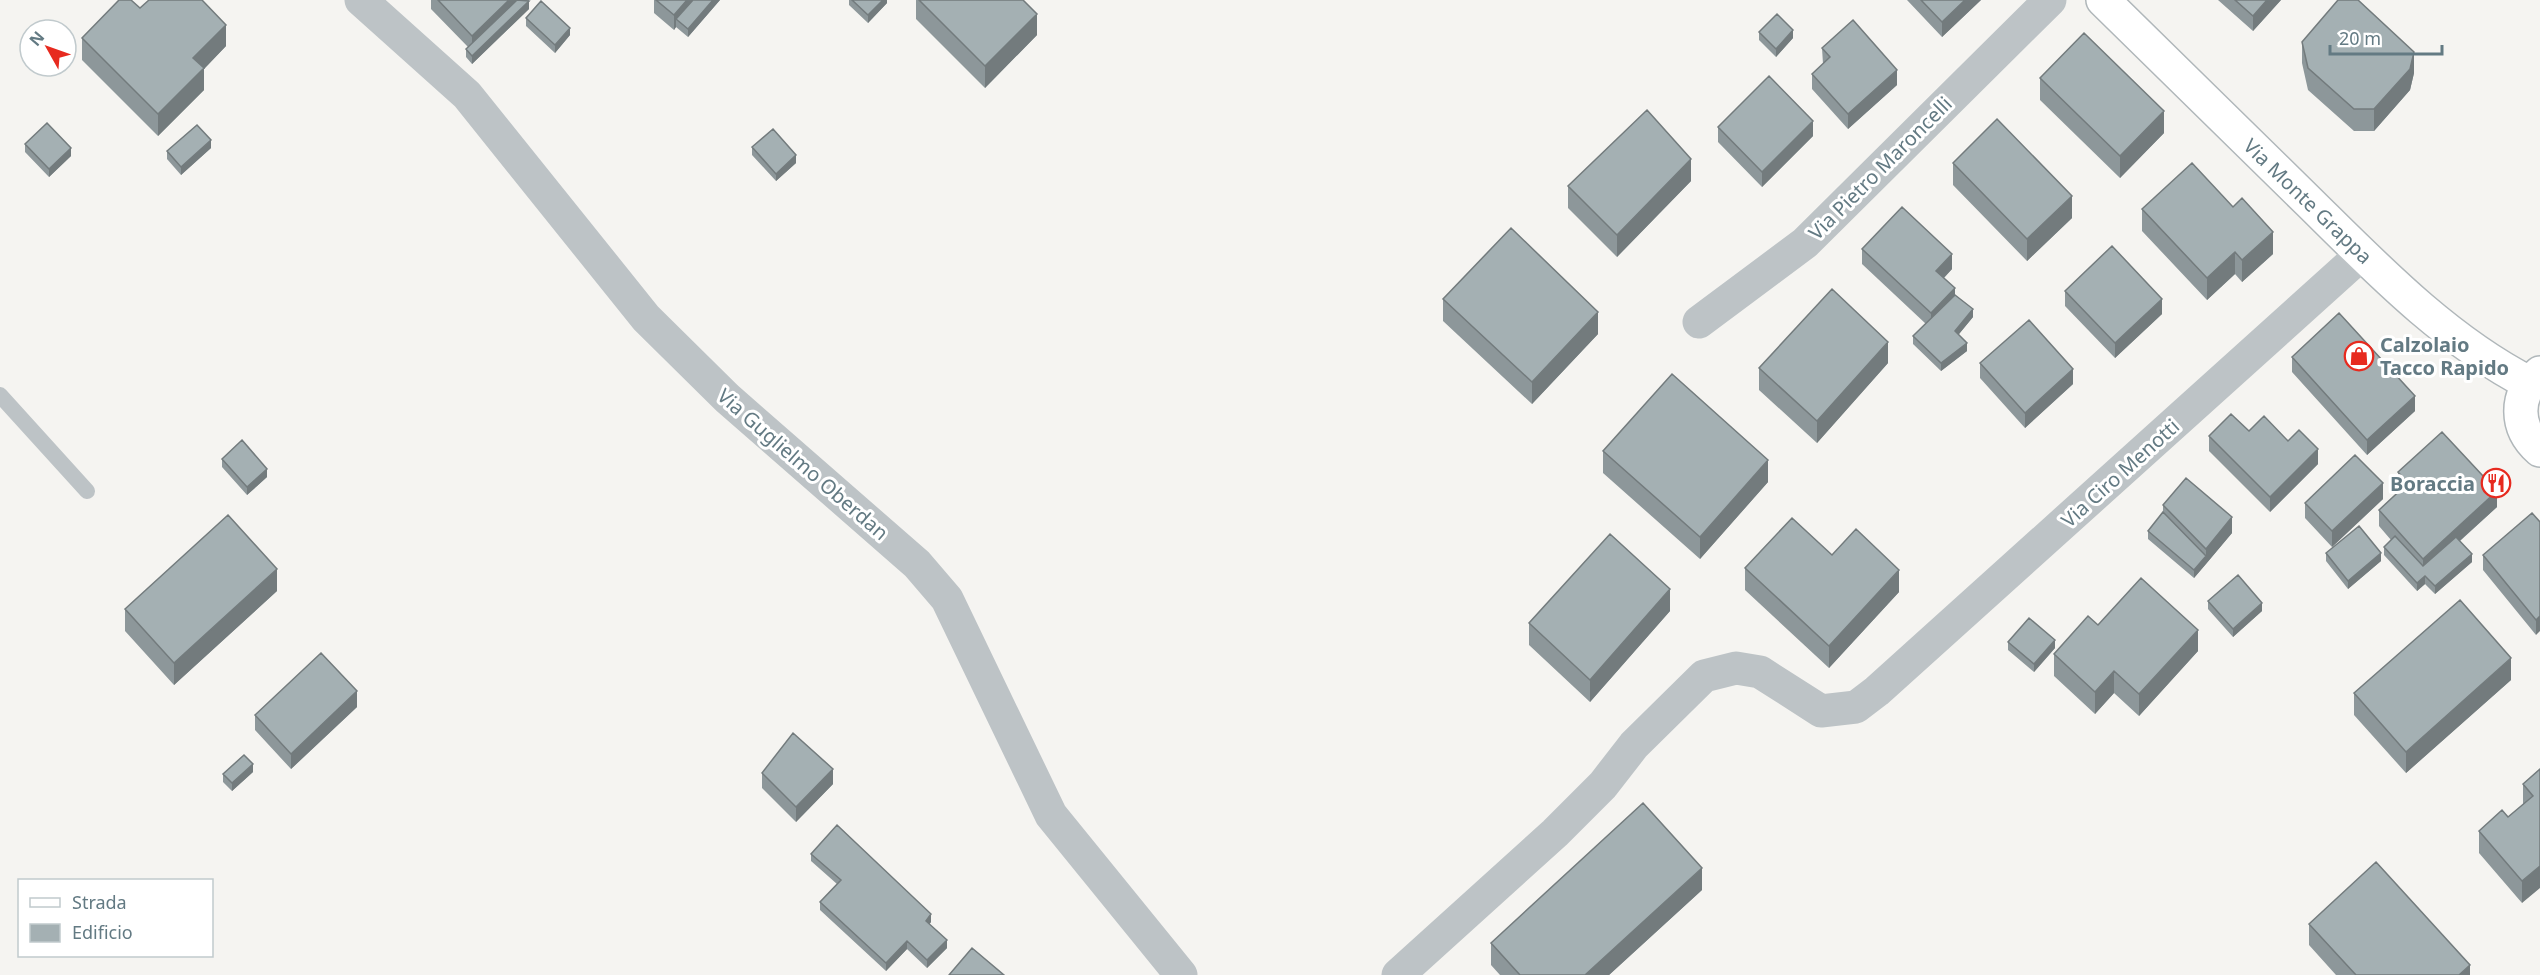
<svg xmlns="http://www.w3.org/2000/svg" width="2540" height="975" font-family="'Noto Sans',sans-serif">
<style>
.lines{fill:none;stroke-linecap:round;stroke-linejoin:round}
.secondary-casing{stroke:#b0b7ba;stroke-width:36}
.lane{stroke:#bdc3c6;stroke-width:16}
.street{stroke:#bdc3c6;stroke-width:33}
.secondary{stroke:#fff;stroke-width:33}
.wall{fill:#8d979a}
.shaded-wall{fill:#737b7d}
.building{fill:#a4b0b3;stroke:#737b7d;stroke-width:1.5}
.labels{text-anchor:middle;dominant-baseline:central;stroke-width:6;stroke-linejoin:round;paint-order:stroke}
.street-label{font-size:20px;fill:#637a83;stroke:#fff}
.poi-label{font-size:20px;font-weight:bold;fill:#637a83;stroke:#fff;text-anchor:start}
</style>
<rect width="100%" height="100%" fill="#f5f4f1"/>
<g class="lines">
<g class="secondary-casing">
<path id="secondary" d="M2103,0c68,67 137,134 205,201 67,66 137,139 221,182
M2540,373c-26,22 -25,55 0,77"/>
</g>
<path class="lane" d="M0,395l87,96"/>
<path class="street" d="M361,0l106,95 179,223 81,80 190,166 30,35 104,216 130,160
M1699,322l106,-79 245,-243
M1398,975l157,-142 48,-48 31,-40 70,-69 32,-8 24,4 61,39 35,-4 21,-16 485,-437"/>
<use href="#secondary" class="secondary"/>
</g>
<path class="wall" d="M431,0h98v9l-57,55 -6,-7v-8l2,-2 -37,-38z
M654,0h66l-32,37 -12,-10 -2,3 -20,-17z
M849,0h38v3l-19,20 -19,-18z
M916,0h107l14,35 -52,53 -69,-69z
M1907,0h74l-39,37z
M2218,0h63l-28,31z
M140,8l86,38 -22,23v21l-46,46 -76,-76v-22z
M526,18l44,17 -15,18 -29,-27z
M1759,32l34,6 -17,19 -17,-17z
M2302,42l112,31 -4,17 -36,41h-20l-46,-41 -6,-27z
M1822,48l75,37 -49,44 -36,-40v-15l11,-10z
M2040,78l124,55 -44,45 -80,-78z
M1718,127l95,9 -51,51 -44,-45z
M25,144l46,12 -22,21 -24,-25z
M752,147l44,16 -20,18 -24,-26z
M211,148l-30,27 -14,-16v-8z
M1953,163l119,55 -45,43 -74,-76z
M1691,181l-74,76 -49,-49v-22z
M2142,209l131,45 -31,28 -7,-8 -28,26 -65,-69z
M1862,249l90,20 -8,9 11,17 18,22 -15,18 9,16 -26,20 -28,-27v-8l13,-12 -64,-60z
M2065,291l97,23 -47,44 -50,-52z
M1443,299l155,35 -66,70 -89,-83z
M2292,357l123,54 -48,44 -75,-83z
M1888,363l-71,80 -58,-53v-22z
M1980,363l93,21 -48,44 -45,-50z
M2249,431l39,10 30,23 -48,48 -61,-61v-15z
M1603,451l165,31 -68,77 -97,-86z
M222,459l45,18 -20,18 -25,-28z
M2398,472l99,35 -37,34 12,21 -37,32 -10,-10 -8,7 -33,-36v-8l7,-7 -12,-14v-16l21,-20 -2,-3z
M2383,499l-51,48 -27,-29v-15z
M2163,505l69,28 -38,45 -46,-39v-8l15,-19z
M2540,522l-4,113 -53,-65v-15z
M2326,553l55,8 -33,28 -22,-28z
M1745,568l154,24 -70,76 -84,-78z
M277,591l-103,94 -49,-54v-22z
M2208,601l54,10 -29,26 -25,-28z
M1670,611l-80,91 -61,-57v-22z
M2098,625l100,26 -59,65 -25,-23 -19,21 -41,-38v-22z
M2008,642l47,6 -21,24 -26,-22z
M2511,680l-105,93 -52,-58v-22z
M357,707l-66,62 -36,-39v-15z
M2540,769l-18,134 -43,-50v-22l29,-14 15,-12v-21z
M253,772l-21,19 -9,-9v-8z
M762,773l71,11 -37,38 -34,-34z
M811,854l120,68 -2,2 18,24 -20,20 -20,-19 -21,22 -66,-61v-8l17,-18 -26,-23z
M1702,890l-93,85h-109l-9,-10v-22z
M2309,924l161,51h-134l-27,-30z"/>
<path class="shaded-wall" d="M509,0h8l-45,51v-15z
M687,0h13l-24,19v8l-2,3v-15z
M713,0h7l-32,37v-8z
M883,0h4v3l-19,20v-8z
M1965,0h16l-39,37v-15z
M2267,0h14l-28,31v-15z
M529,1v8l-57,55v-8z
M1037,14v21l-52,53v-22z
M226,25v21l-22,23v21l-46,46v-22l35,-56z
M570,28v7l-15,18v-8z
M1793,30v8l-17,19v-8z
M2414,52v21l-4,17 -36,41v-22z
M1897,70v15l-49,44v-15z
M2164,111v22l-44,45v-22z
M1813,121v15l-51,51v-15z
M211,140v8l-30,27v-8z
M71,148v8l-22,21v-8z
M796,155v8l-20,18v-7z
M1691,159v22l-74,76v-22z
M2072,196v22l-45,43v-22z
M2273,232v22l-31,28v-22z
M2235,252v22l-28,26v-22z
M1952,254v15l-16,17v-15z
M1955,288v15l-24,25v-15z
M2162,299v15l-47,44v-15z
M1973,309v8l-18,22v-8z
M1598,312v22l-66,70v-22z
M1888,342v21l-71,80v-22z
M1967,343v8l-26,20v-8z
M2073,369v15l-48,44v-15z
M2415,396v15l-48,44v-15z
M2318,449v15l-48,48v-15z
M1768,460v22l-68,77v-22z
M267,469v8l-20,18v-8z
M2383,483v16l-51,48v-16z
M2497,491v16l-74,67v-15z
M2232,517v16l-26,31v-15z
M2381,553v8l-33,28v-8z
M2472,554v8l-37,32v-8z
M2206,556v8l-12,14v-8z
M277,569v22l-103,94v-22z
M1899,570v22l-70,76v-22z
M2425,576v8l-8,7v-8z
M1670,589v22l-80,91v-22z
M2262,603v8l-29,26v-8z
M2540,616v15l-4,4v-15z
M2198,630v21l-59,65v-22z
M2055,640v8l-21,24v-8z
M2511,658v22l-105,93v-21z
M2114,671v22l-19,21v-22z
M357,691v16l-66,62v-15z
M253,764v8l-21,19v-8z
M833,769v15l-37,38v-15z
M2540,866v22l-18,15v-22z
M1702,868v22l-93,85h-24z
M931,914v8l-5,7v-8z
M947,940v8l-20,20v-8z
M907,941v8l-21,22v-8z
M2470,965v10h-11z"/>
<path class="building" d="M119,0h12l9,8 9,-8h53l24,25 -33,33 11,10 -46,46 -76,-76z
M438,0h71l-37,36z
M517,0l12,1 -57,55 -6,-7z
M656,0h31l-13,15z
M693,0h20l-25,29 -12,-10z
M852,0h31l-15,15z
M919,0h104l14,14 -52,52z
M1921,0h44l-23,22z
M2235,0h32l-14,16z
M2338,0h20l56,52 -4,17 -36,40h-20l-46,-41 -6,-26z
M541,1l29,27 -15,17 -29,-27z
M1777,14l16,16 -17,19 -17,-17z
M1853,20l44,50 -49,44 -36,-40 18,-17 -8,-9z
M2084,33l80,78 -44,45 -80,-78z
M1769,76l44,45 -51,51 -44,-45z
M1647,110l44,49 -74,76 -49,-49z
M1997,119l75,77 -45,43 -74,-76z
M47,123l24,25 -22,21 -24,-25z
M197,125l14,15 -30,27 -14,-16z
M773,129l23,26 -20,19 -24,-27z
M2192,163l41,44 9,-9 31,34 -31,28 -7,-8 -28,26 -65,-69z
M1902,207l50,47 -16,17 19,17 -24,25 -69,-64z
M1511,228l87,84 -66,70 -89,-83z
M2112,246l50,53 -47,44 -50,-52z
M1832,289l56,53 -71,79 -58,-53z
M1955,295l18,14 -18,22 12,12 -26,20 -28,-27z
M2339,313l76,83 -48,44 -75,-83z
M2029,320l44,49 -48,44 -45,-50z
M1672,374l96,86 -68,77 -97,-86z
M2231,414l18,17 15,-15 24,25 11,-11 19,19 -48,48 -61,-61z
M2442,432l55,59 -74,68 -44,-49 29,-27 -10,-11z
M242,440l25,29 -20,18 -25,-28z
M2355,455l28,28 -51,48 -27,-28z
M2186,478l46,39 -26,32 -43,-44z
M2163,512l43,44 -12,14 -46,-39z
M2532,513l8,9v94l-4,4 -53,-65z
M228,515l49,54 -103,94 -49,-54z
M1792,518l40,37 24,-26 43,41 -70,76 -84,-78z
M2359,526l22,27 -33,28 -22,-28z
M1610,534l60,55 -80,91 -61,-57z
M2395,536l28,30 33,-29 16,17 -37,32 -10,-10 -8,7 -33,-36z
M2238,575l24,28 -29,26 -25,-28z
M2141,578l57,52 -59,64 -25,-23 -19,21 -41,-38 34,-38 10,9z
M2460,600l51,58 -105,94 -52,-59z
M2029,618l26,22 -21,24 -26,-22z
M321,653l36,38 -66,63 -36,-39z
M793,733l40,36 -37,38 -34,-34z
M244,755l9,9 -21,19 -9,-9z
M2540,769v97l-18,15 -43,-50 23,-21 6,7 25,-21 -10,-12z
M1643,803l59,65 -117,107h-65l-29,-32z
M837,825l94,89 -5,7 21,19 -20,20 -20,-19 -21,22 -66,-61 21,-22 -30,-26z
M2376,862l94,103 -11,10h-103l-47,-51z
M972,948l32,27h-55z"/>
<defs>
<g id="shop-ring" transform="scale(1.5)"><circle r="9.5" fill="#fff" stroke="#e72a1f" stroke-width="1.5"/><path d="M-5-2.5h2.3a2.7 3.5 0 0 1 5.4 0H5L5.5 6h-11ZM-1.5-2.5h3a1.5 2.3 0 0 0-3 0Z" fill="#e72a1f"/></g>
<g id="restaurant-ring" transform="scale(1.5)"><circle r="9.5" fill="#fff" stroke="#e72a1f" stroke-width="1.5"/><path d="M-5-6h1v4h1v-4h1v4h1v-4h1v5L-1.5 .5V6h-2V.5L-5-1ZM5-6V6H3V1.5H1.5Q1.5-4 5-6Z" fill="#e72a1f"/></g>
</defs>
<g fill-rule="evenodd">
<use href="#shop-ring" x="2359" y="356"/>
<use href="#restaurant-ring" x="2496" y="483"/>
</g>
<g class="labels">
<g class="street-label">
<text transform="translate(1880 168) rotate(-45)">Via Pietro Maroncelli</text>
<text transform="translate(2308 201) rotate(44)">Via Monte Grappa</text>
<text transform="translate(803 464) rotate(41)">Via Guglielmo Oberdan</text>
<text transform="translate(2120 473) rotate(-42)">Via Ciro Menotti</text>
</g>
<g class="poi-label">
<text x="2380" y="344">Calzolaio<tspan x="2380" dy="23">Tacco Rapido</tspan></text>
<text x="2475" y="483" text-anchor="end">Boraccia</text>
</g>
</g>
<rect x="18" y="879" width="195" height="78" fill="#ffffff" stroke="#c1cacd" stroke-width="1.5"/>
<rect x="30" y="898" width="30" height="9" fill="#ffffff" stroke="#c1cacd" stroke-width="1.5"/>
<text x="72" y="909" font-size="18" fill="#637a83">Strada</text>
<rect x="30" y="924" width="30" height="18" fill="#a4b0b3" stroke="#c1cacd" stroke-width="1.5"/>
<text x="72" y="939" font-size="18" fill="#637a83">Edificio</text>
<g transform="translate(48 48) rotate(310)"><circle r="28" fill="#ffffff" stroke="#c1cacd" stroke-width="1.5"/>
<path d="M0-4.5L10 22L0 15L-10 22Z" fill="#e72a1f"/>
<text y="-9" font-size="16" font-weight="bold" text-anchor="middle" fill="#637a83">N</text>
</g>
<path d="M2330 45v9h112v-9" fill="none" stroke="#637a83" stroke-width="3"/>
<text x="2339" y="45" font-size="18" fill="#637a83" stroke="#ffffff" stroke-width="4.5" paint-order="stroke">20 m</text>
</svg>
